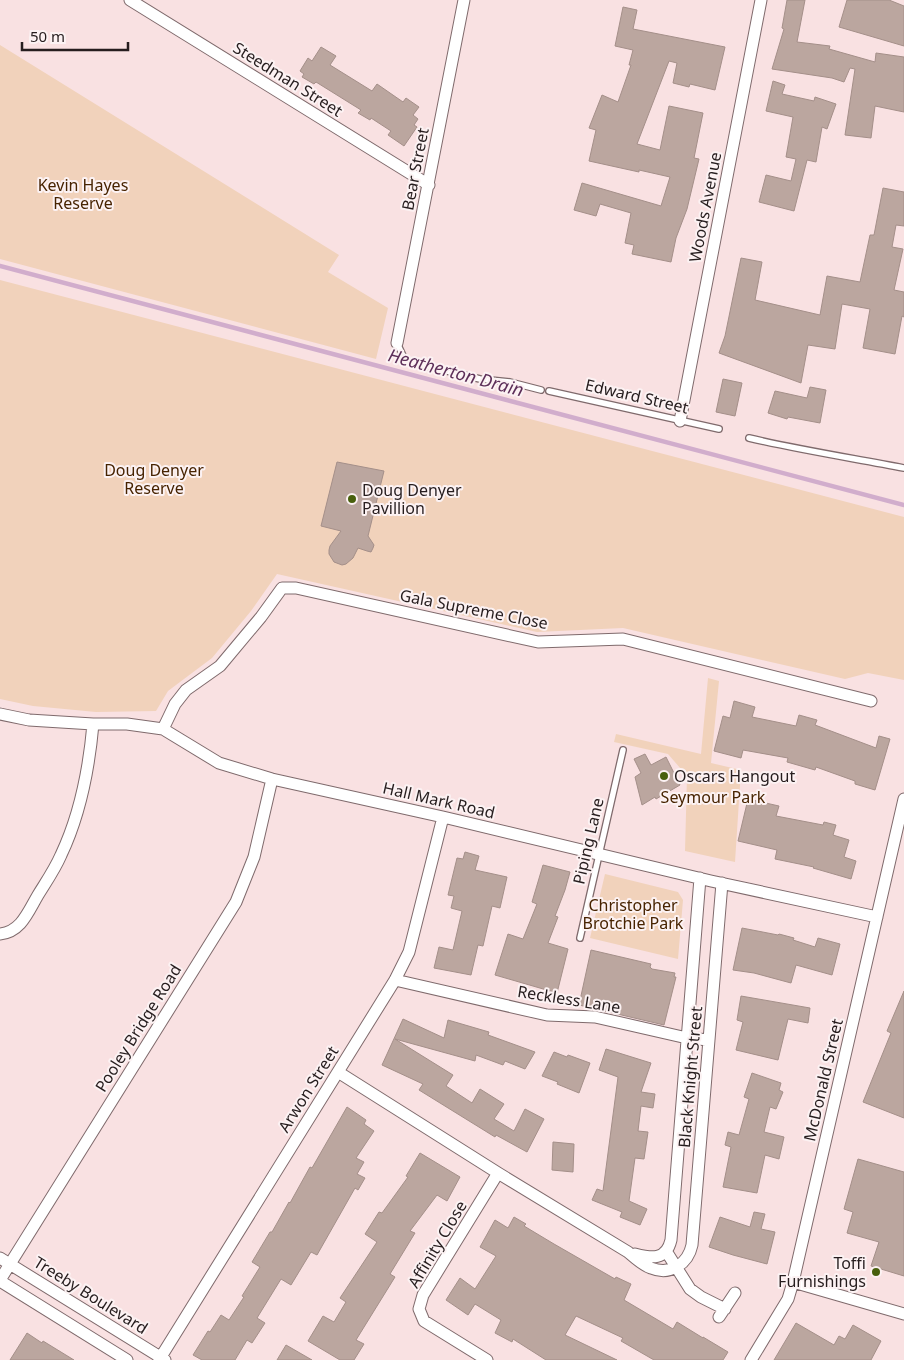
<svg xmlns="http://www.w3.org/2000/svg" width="904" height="1360" font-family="'Noto Sans',sans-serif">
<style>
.green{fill:#f1d2bb}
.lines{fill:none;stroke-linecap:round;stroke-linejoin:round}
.stream{stroke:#d1adcc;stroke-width:4.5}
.building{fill:#bba69f;stroke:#a48f89}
.service-casing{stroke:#7f6a6c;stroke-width:8}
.minor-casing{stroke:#7f6a6c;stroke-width:13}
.service{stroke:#fff;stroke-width:5.5}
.minor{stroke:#fff;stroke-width:11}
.poi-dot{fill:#48600d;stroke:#fcf2f3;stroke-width:2}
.labels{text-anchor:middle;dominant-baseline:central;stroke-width:4;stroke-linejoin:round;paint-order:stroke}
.street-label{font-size:16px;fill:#261d1e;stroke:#fcf2f3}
.park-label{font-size:16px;fill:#472300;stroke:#fcf2f3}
.poi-label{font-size:16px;fill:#261d1e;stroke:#fcf2f3;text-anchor:start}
.water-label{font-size:18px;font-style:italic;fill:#5d2f59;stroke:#fcf2f3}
</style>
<rect width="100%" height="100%" fill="#f9e1e2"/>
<path class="green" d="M0,45l339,210 -11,17 60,36 -12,51 -376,-100z
M0,280l904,237v163l-36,-7 -23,6 -222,-51 -86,4 -260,-58 -26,37 -39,47 -44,33 -12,20 -60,1 -63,-6 -33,-7z
M708,678l11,3 -8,82 30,7 -6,92 -50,-11 2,-75 -19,-22 -54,-12 2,-8 85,20z
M605,874l73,18 5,8 -5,59 -88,-21z"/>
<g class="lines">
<path class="stream" d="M0,266l904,239"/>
</g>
<path class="building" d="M787,0h18l-8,42 33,4 -1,3 46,13 1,-9 28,4v55l-29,-6 -4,32 -26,-3 10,-66 -5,-1 -6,14 -12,-4 -60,-9 12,-40 -2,-1z
M847,0h42l15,6v40l-65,-19z
M623,7l14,3 -4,19 92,18 -10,43 -25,-6 -1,3 -16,-4 4,-20 -8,-2 -32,83 23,6 9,-44 34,7 -9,45 5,1 -12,50 -11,29 -5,24 -39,-8 2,-9 -9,-2 6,-30 -31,-9 -4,12 -22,-6 8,-27 79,23 9,-29 -31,-7v2l-50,-11 7,-31 -7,-2 13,-33 16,7 13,-37h-2l4,-15 -18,-4z
M321,47l15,9 -6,9 42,26 5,-7 26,18 3,-4 13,9 -6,8 5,4 -4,6 3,2 -13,19 -16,-11 3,-4 -20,-13 -1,2 -12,-7 3,-3 -45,-28 -2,2 -12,-7 2,-3 -4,-3 8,-13 4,3z
M773,81l12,4 -3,9 32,7 1,-4 21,7 -9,25 -5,-2 -6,35 -9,-2 -13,51 -35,-9 7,-27 25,6 5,-22 -10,-2 7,-40 -27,-6z
M883,188l21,4v34l-8,-1 -4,22 11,2 -9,41 10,2v25l-2,-1 -7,38 -32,-6 7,-39 -28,-5 -7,45 -27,-4 -7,38 -82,-30 6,-17 16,-78 21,4 -7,38 65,15 7,-39 33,6 10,-47h4z
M723,379l19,4 -7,33 -19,-4z
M810,387l16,3 -6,33 -32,-6 -1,2 -19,-6 7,-22 32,7z
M337,462l47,9 -16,65 6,9 -1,3 -2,4 -4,-1 -9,-3 -5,10 -7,6 -4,1 -8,-3 -5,-8v-4l1,-4 11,-15 -20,-5z
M734,701l21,6 -3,10 44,9 3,-11 18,5 -2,5 61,23 3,-12 11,3 -15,51 -20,-6v-3l-39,-14 -1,3 -28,-8 1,-4 -45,-8 -2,8 -27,-7 9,-35 7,2z
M645,754l6,11 15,-8 14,28 -24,14 -1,-2 -13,8 -7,-28 6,-4 -7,-14z
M748,799l31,7 -3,10 47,9 1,-3 12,3 -3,10 16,5 -5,17 12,4 -5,18 -38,-11 1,-1 -39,-8 2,-9 -39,-9z
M465,852l14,4 -4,14 32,7 -7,31 -8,-2 -9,40 -5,-1 -7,30 -37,-7 5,-21 14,3 9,-39 -11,-3 3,-12 -6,-1 9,-37 6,1z
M543,865l27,7 -5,18 -10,26 3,1 -10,26 20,6 -11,44 -62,-18 13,-41 15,5 14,-35 -5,-2z
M742,928l36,7 1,-1 15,4 -1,2 22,7 3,-9 22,6 -8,31 -36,-10 -5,18 -37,-10 -21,-3z
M591,950l60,14 -1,3 2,2 23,4 -1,4h2l-12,48 -85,-20z
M904,991v127l-41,-16 28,-69 -4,-2z
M741,996l69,12 -2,15 -20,-4 -10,41 -42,-10 7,-28 -6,-2z
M403,1019l41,19 4,-18 41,12 -1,3 47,17 -10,17 -20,-8 -2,4 -27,-10 -1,6 -80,-22 58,36 -7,11 26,17 8,-14 24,15 -10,15 20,12 11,-22 19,10 -17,33 -31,-17 -1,2 -76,-47 4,-6 -41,-19z
M606,1049l45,14 -10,29 14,2 -2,14 -12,-2 -3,25 10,1 -4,27 -9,-1 -6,43 18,8 -7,16 -20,-8 2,-5 -30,-12 5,-11 6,2 15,-114 -19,-7z
M554,1052l13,5 1,-2 22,8 -11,30 -22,-9 1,-2 -16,-6z
M752,1073l29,10 -2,7 4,2 -7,17 -6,-2 -6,25 20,5 -5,22 -14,-4 -8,38 -34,-6 8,-40 -6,-2 3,-13 11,3 10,-36 -5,-2z
M347,1107l19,13 -2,4 10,7 -18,27 8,4 -7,12 8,4 -7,12 -3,-2 -38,67 -6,-3 -20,33 -10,-6 -24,39 8,5 -13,20 -5,-3 -12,20h-33l-9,-5 15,-24 2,1 11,-17 8,5 15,-23 -2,-1 18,-29 -8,-5 18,-30h2l17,-30 1,1 20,-36 2,1z
M553,1142l21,2 -1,28 -21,-2z
M420,1153l40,24 -13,24 -10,-6 -27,36 5,2 -25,41 5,3 -39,63 8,4 -10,16h-14l-32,-19 15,-25 11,6 12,-20 -6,-4 37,-56 -12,-8 14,-22 3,1 26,-36 -2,-1z
M858,1159l46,13v104l-33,-10 8,-24 -32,-9 6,-21 -9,-3z
M754,1212l11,2 -4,15 14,3 -8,32 -34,-9 -24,-8 11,-30 30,10z
M514,1217l12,7 -2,2 30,18 61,35 1,-2 15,7 -7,16 49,29 4,-7 26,16v-1l25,15 -5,8h-69l-33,-19 2,-3 -47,-22 -11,19 52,25h-71l-33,-21 -1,3 -17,-9 6,-13 -26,-16 -7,11 -22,-15 14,-22 15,11 21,-33 -16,-9 15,-27 13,8z
M796,1323l38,22 5,-9 6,3 8,-14 28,16 -10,19h-97z
M27,1333l15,10 1,-2 31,19h-64z
M286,1345l26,15h-35z"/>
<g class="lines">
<g class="service-casing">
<path id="service" d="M397,343l7,15 6,4 70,17 30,3 31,8
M549,391l170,38
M749,438c51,12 103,20 155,30
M580,938l43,-188"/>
</g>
<g class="minor-casing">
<path id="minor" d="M130,0l299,185
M397,343l67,-343
M680,421l81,-421
M0,714l29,6 64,4h34l36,5 56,34 53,16 171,38 268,64 166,36
M163,729l12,-25 11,-14 34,-24 41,-49 21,-29h14l242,54 85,-3 248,62
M0,934c21,-2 28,-22 38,-39 8,-13 17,-26 23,-40 19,-40 28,-86 32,-131
M395,980l152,35 48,2 92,21 22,2
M338,1072l160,101 130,79c7,6 14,13 23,16 19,8 37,-4 41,-23l30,-362
M666,1251l24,38 11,8 24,12
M635,1254c16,4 31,7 36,-14l29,-362
M0,1258l165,102
M0,1280l236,-378 18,-45 18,-78
M0,1281l127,79
M793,1282l111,32
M719,1317l16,-24
M159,1360l236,-380 14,-28 34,-135
M487,1360l-63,-39 -5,-12 4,-14 75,-122
M751,1360l37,-61 5,-17 111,-483"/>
</g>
<use href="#service" class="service"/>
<use href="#minor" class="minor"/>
</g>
<g class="poi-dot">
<circle cx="352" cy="499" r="5"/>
<circle cx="664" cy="776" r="5"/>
<circle cx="876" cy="1272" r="5"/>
</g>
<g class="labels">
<g class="street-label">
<text transform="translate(288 79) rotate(32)">Steedman Street</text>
<text transform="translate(415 169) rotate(-79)">Bear Street</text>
<text transform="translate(705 207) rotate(-79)">Woods Avenue</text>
<text transform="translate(637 396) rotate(13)">Edward Street</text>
<text transform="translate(474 609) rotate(11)">Gala Supreme Close</text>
<text transform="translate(439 800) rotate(13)">Hall Mark Road</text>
<text transform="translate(588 841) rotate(-77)">Piping Lane</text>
<text transform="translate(569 999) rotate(9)">Reckless Lane</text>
<text transform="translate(138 1028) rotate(-58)">Pooley Bridge Road</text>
<text transform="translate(690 1077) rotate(-85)">Black Knight Street</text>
<text transform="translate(823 1080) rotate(-77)">McDonald Street</text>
<text transform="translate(308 1089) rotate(-58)">Arwon Street</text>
<text transform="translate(437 1244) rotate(-59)">Affinity Close</text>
<text transform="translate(91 1295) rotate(32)">Treeby Boulevard</text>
</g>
<g class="park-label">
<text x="83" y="185">Kevin Hayes<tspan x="83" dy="18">Reserve</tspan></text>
<text x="154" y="470">Doug Denyer<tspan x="154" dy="18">Reserve</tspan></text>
<text x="713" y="797">Seymour Park</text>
<text x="633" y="905">Christopher<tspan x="633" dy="18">Brotchie Park</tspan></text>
</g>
<g class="poi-label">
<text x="362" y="490">Doug Denyer<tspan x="362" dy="18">Pavillion</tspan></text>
<text x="674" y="776">Oscars Hangout</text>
<text x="866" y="1263" text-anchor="end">Toffi<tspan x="866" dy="18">Furnishings</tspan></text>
</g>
<g class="water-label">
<text transform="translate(456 372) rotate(15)">Heatherton Drain</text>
</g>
</g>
<path d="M22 42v8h106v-8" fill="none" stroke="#261d1e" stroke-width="2.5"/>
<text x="30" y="42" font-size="15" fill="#261d1e" stroke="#fcf2f3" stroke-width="4" paint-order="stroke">50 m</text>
</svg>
